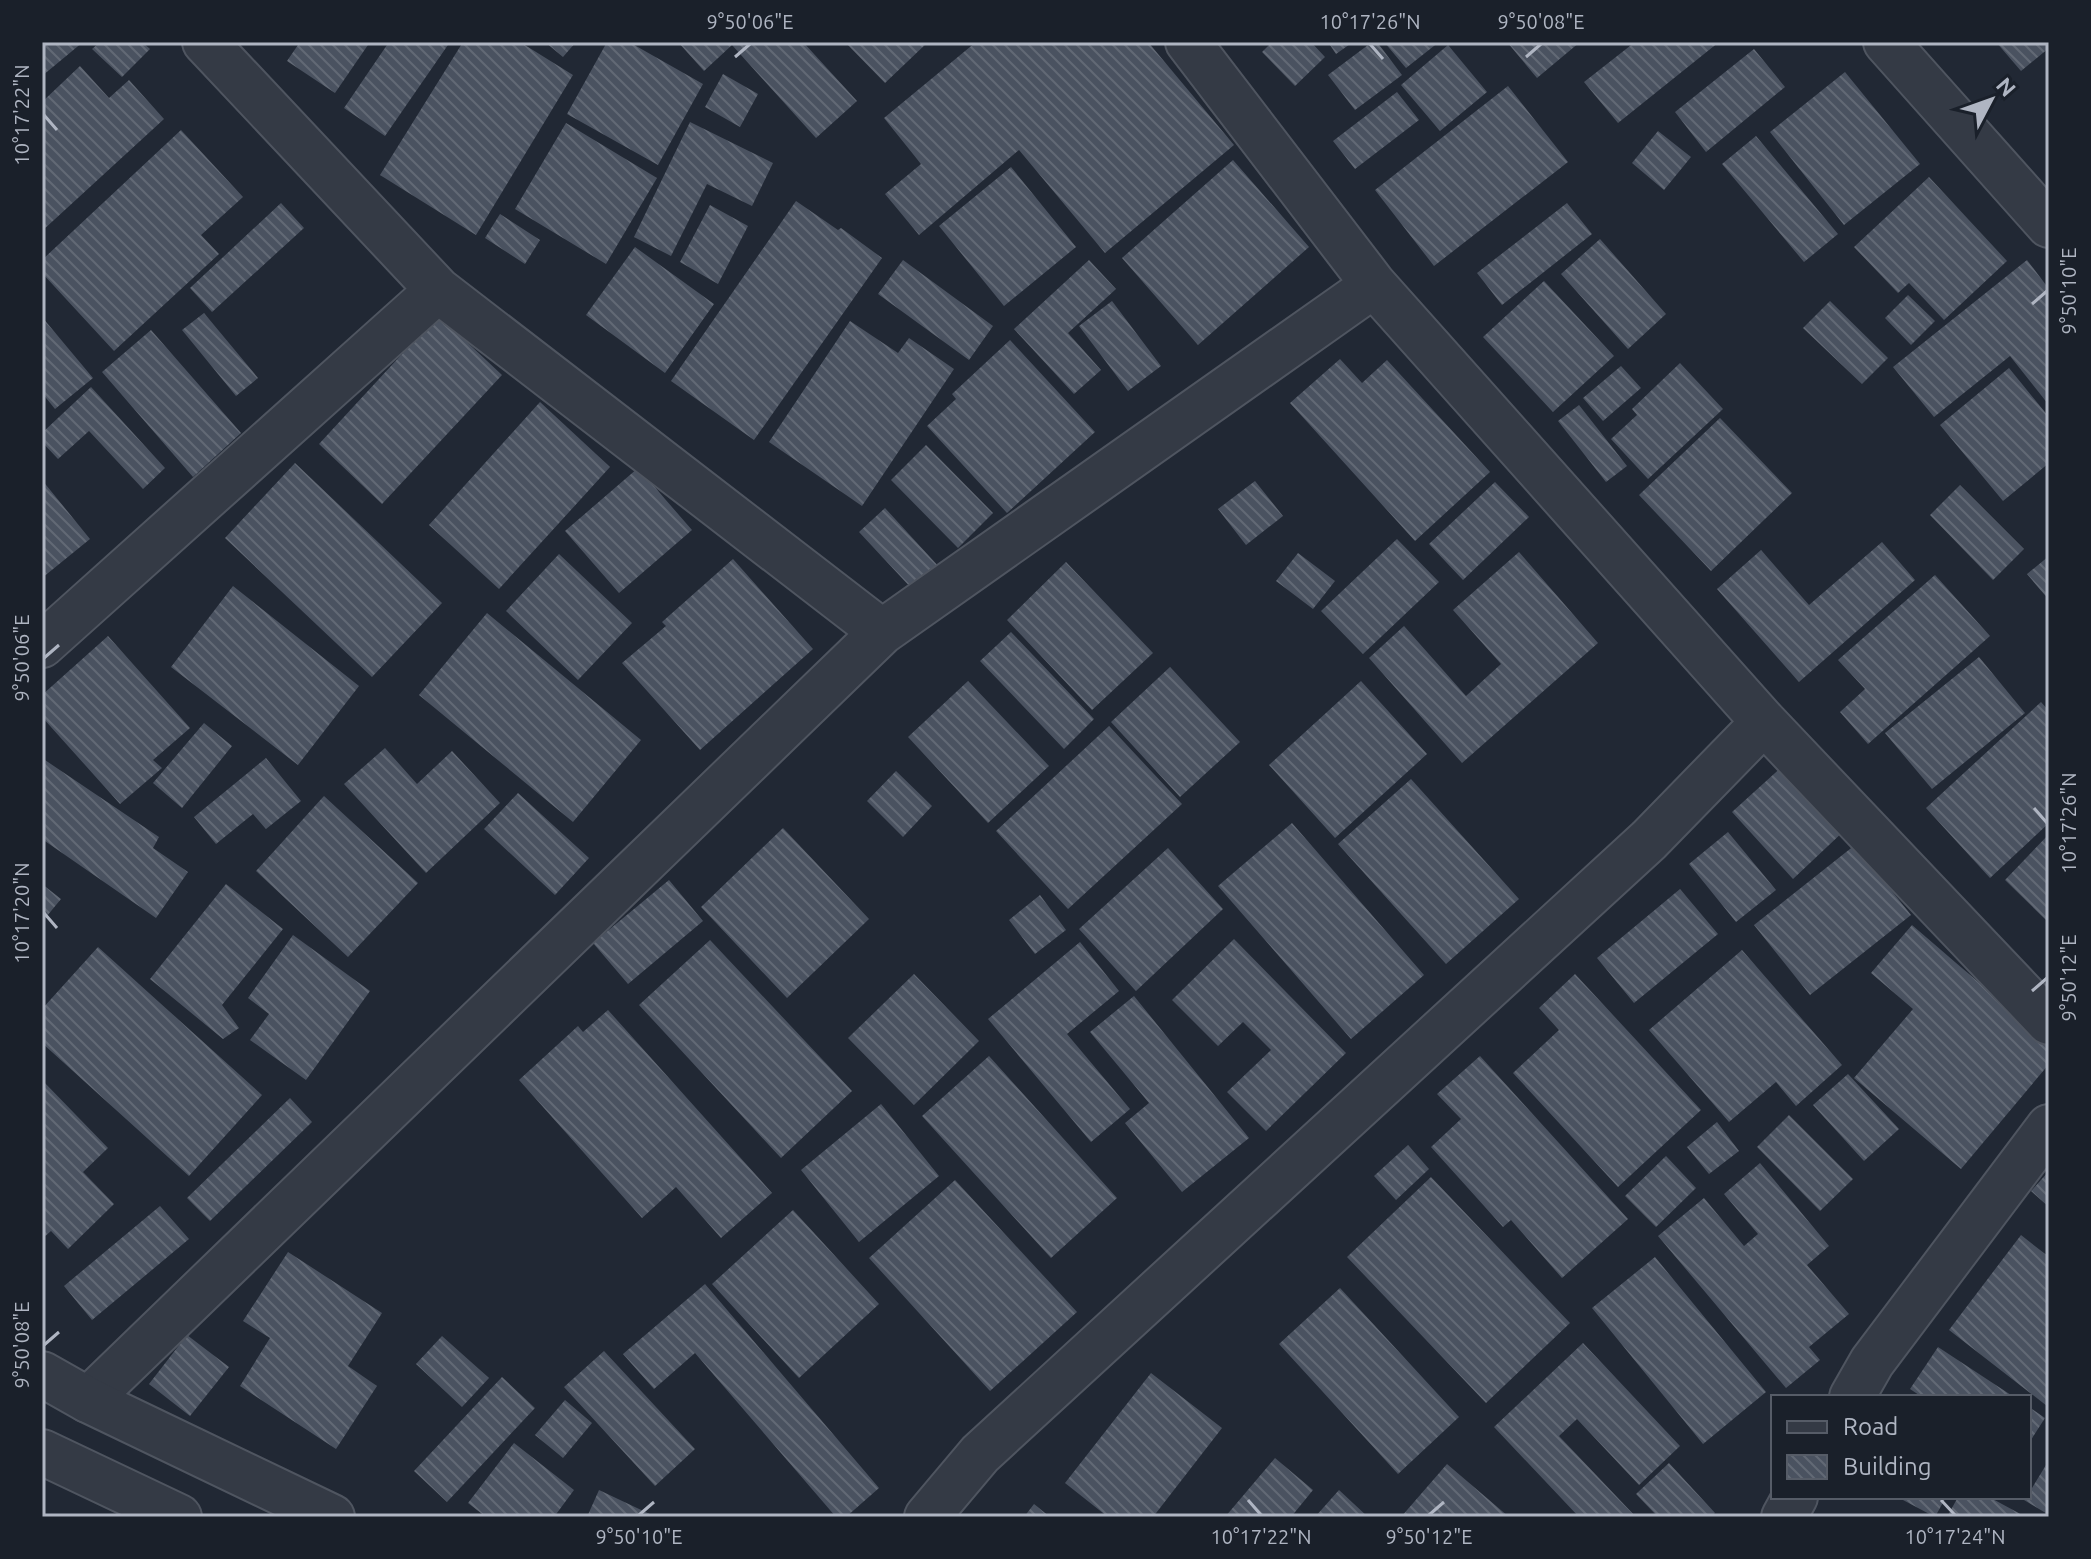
<svg xmlns="http://www.w3.org/2000/svg" width="2091" height="1559" font-family="Ubuntu,sans-serif">
<style>
.building{fill:url(#building-back-hatch)}
.lines{fill:none;stroke-linecap:round;stroke-linejoin:round}
.minor-casing{stroke:#4f5560;stroke-width:48}
.tertiary-casing{stroke:#4f5560;stroke-width:48}
.minor{stroke:#343a45;stroke-width:44}
.tertiary{stroke:#343a45;stroke-width:44}
.ticks{fill:none;stroke:#afb5c2;stroke-width:3}
.neatline{fill:none;stroke:#afb5c2;stroke-width:3}
.ticks-label{font-size:20px;text-anchor:middle;fill:#afb5c2}
</style>
<defs>
<pattern id="building-back-hatch" width="6" height="6" patternUnits="userSpaceOnUse" patternTransform="scale(2)"><rect width="6" height="6" fill="#4a5260"/><path d="M-1 5l2 2M0 0l6 6M5-1l2 2" fill="none" stroke="#626975"/></pattern>
</defs>
<rect width="100%" height="100%" fill="#212834"/>
<path class="building" d="M42,42h41l-41,34z
M100,42h42l8,7 -28,28 -30,-28z
M300,42h70l-35,51 -48,-32z
M389,42h61l-65,94 -41,-28z
M463,42h57l53,33 -97,160 -96,-60z
M545,42h31l-13,15z
M607,42h22l74,42 -45,81 -91,-51z
M678,42h125l54,59 -41,37 -84,-93 -28,26z
M845,42h83l-43,41z
M976,42h172l86,103 -129,108 -86,-103 -100,85 -34,-41 36,-30 -37,-46z
M1272,42h39l14,15 -30,29 -33,-34z
M1328,42h25l-17,12z
M1372,42h5l25,33 -47,35 -27,-35z
M1384,42h55l-33,26z
M1507,42h73l-43,36z
M1635,42h84l-101,81 -34,-41z
M1996,42h53v6l-28,23z
M1448,45l39,47 -47,39 -39,-46z
M1754,49l31,38 -79,65 -31,-40z
M80,66l29,32 20,-18 35,39 -122,112v-129z
M1845,72l75,92 -76,61 -74,-93z
M723,74l35,20 -18,33 -35,-20z
M1508,86l60,76 -134,104 -59,-76z
M1397,92l22,28 -64,49 -22,-28z
M690,122l83,41 -21,43 -45,-22 -36,72 -37,-19z
M566,123l91,55 -51,86 -91,-55z
M181,130l62,67 -42,38 18,19 -105,97 -72,-78v-13z
M1658,131l33,26 -27,33 -32,-27z
M1756,136l82,98 -34,28 -82,-98z
M1233,160l76,87 -111,98 -76,-87z
M1011,167l65,80 -72,59 -65,-80z
M1929,177l78,84 -63,59 -35,-37 -11,10 -44,-46z
M796,201l42,29 3,-2 41,30 -128,182 -83,-59z
M281,203l23,25 -92,84 -22,-24z
M1567,203l25,31 -90,71 -25,-32z
M710,205l38,21 -30,58 -38,-22z
M500,214l40,26 -15,24 -40,-26z
M1600,239l66,75 -38,35 -67,-75z
M635,247l79,57 -49,69 -79,-58z
M903,260l90,66 -24,34 -91,-66z
M1089,260l27,29 -48,44 33,37 -27,24 -60,-65z
M2027,260l22,29v116l-39,-49 -76,61 -41,-50z
M1544,281l70,75 -61,56 -70,-75z
M1908,295l27,26 -24,24 -26,-27z
M1112,301l49,65 -33,25 -49,-65z
M1830,301l58,57 -26,26 -59,-56z
M204,313l54,65 -22,18 -54,-66z
M438,315l64,60 -120,129 -63,-60z
M42,317l51,61 -38,31 -13,-16z
M850,321l48,32 11,-15 45,31 -92,137 -93,-64z
M151,330l90,103 -48,44 -91,-105z
M1010,340l85,92 -88,81 -80,-87 29,-27 -4,-5z
M1340,359l22,24 25,-23 103,112 -75,69 -125,-138z
M1680,363l43,46 -75,70 -37,-40 26,-24 -5,-6z
M1621,366l20,22 -38,33 -20,-23z
M2009,368l40,49v46l-46,38 -63,-76z
M91,387l74,81 -22,21 -54,-58 -31,28 -16,-17v-9z
M540,402l70,65 -111,122 -70,-64z
M1579,405l48,61 -21,16 -48,-61z
M1720,418l72,75 -81,78 -72,-76z
M926,445l67,68 -35,35 -67,-68z
M295,463l147,140 -70,74 -147,-139z
M638,468l54,62 -73,63 -54,-62z
M42,480l48,59 -48,39z
M1255,481l28,35 -37,29 -28,-36z
M1495,482l34,35 -66,63 -34,-36z
M1960,485l64,64 -31,31 -63,-65z
M885,508l55,60 -26,23 -55,-59z
M1397,539l42,43 -76,72 -42,-43z
M1882,542l33,38 -116,102 -82,-93 44,-39 48,55z
M1519,552l79,91 -136,120 -93,-105 35,-32 62,70 35,-32 -48,-54z
M1298,553l37,28 -22,28 -37,-28z
M559,554l73,69 -54,57 -72,-69z
M2049,556v44l-22,-26z
M733,559l80,90 -113,101 -78,-87 44,-37 -4,-4z
M1066,562l87,91 -61,57 -85,-90z
M1935,575l55,61 -122,108 -28,-32 25,-23 -27,-29z
M233,586l126,100 -61,79 -127,-98z
M487,613l154,127 -68,82 -154,-127z
M1011,632l83,87 -30,30 -84,-88z
M108,636l82,92 -37,32 9,8 -42,36 -78,-87v-22z
M1979,657l46,56 -93,76 -47,-56z
M1170,667l70,75 -60,55 -69,-75z
M968,681l81,85 -61,57 -80,-86z
M1361,681l66,73 -92,84 -66,-73z
M2041,702l8,9v112l-59,55 -64,-70z
M204,723l28,23 -50,62 -29,-25z
M1109,726l73,78 -114,105 -72,-78z
M385,748l32,36 35,-33 48,52 -74,70 -82,-89z
M42,758l117,79 -6,11 35,24 -32,46 -114,-79z
M266,758l35,43 -35,28 -13,-15 -37,30 -22,-27z
M1785,764l61,65 -53,50 -61,-67z
M896,771l36,35 -29,31 -36,-36z
M1411,779l108,120 -73,65 -108,-120z
M518,793l71,65 -34,37 -71,-66z
M324,796l94,87 -70,74 -92,-86z
M1292,823l132,152 -73,64 -133,-153z
M783,828l86,91 -82,79 -86,-91z
M1728,832l48,58 -40,32 -47,-58z
M2049,834v89l-44,-43z
M1855,845l56,70 -101,80 -56,-70z
M1168,848l55,61 -87,82 -57,-62z
M669,880l34,41 -75,63 -35,-41z
M42,884l19,15 -19,23z
M226,884l57,45 -61,76 17,23 -16,11 -73,-60z
M1680,889l38,45 -84,69 -37,-45z
M1040,895l26,35 -31,24 -26,-34z
M1912,925l137,118v21l-88,105 -107,-91 59,-69 -42,-36z
M293,935l77,56 -64,89 -56,-40 19,-26 -21,-16z
M1234,939l112,114 -80,78 -39,-39 44,-42 -28,-28 -25,24 -46,-46z
M710,940l142,151 -71,67 -142,-153z
M1080,942l39,49 -52,43 63,75 -39,33 -103,-123z
M98,947l164,148 -73,81 -147,-133v-34z
M1742,950l100,115 -46,41 -20,-24 -47,40 -80,-92z
M914,974l65,67 -65,64 -66,-67z
M1575,974l126,136 -83,77 -105,-114 46,-43 -20,-22z
M1134,996l115,142 -67,54 -57,-69 24,-20 -59,-71z
M608,1010l164,183 -51,45 -45,-51 -34,31 -123,-138 59,-54 5,6z
M989,1056l128,142 -66,60 -129,-142z
M1480,1056l148,163 -66,59 -51,-58 -8,7 -72,-80 30,-28 -24,-25z
M1848,1074l51,55 -35,32 -51,-56z
M42,1080l66,68 -25,24 31,32 -46,45 -17,-18 -9,8z
M290,1098l22,24 -102,99 -23,-23z
M881,1104l58,72 -80,66 -58,-72z
M1789,1115l64,64 -33,32 -63,-64z
M1717,1122l22,29 -30,23 -22,-27z
M1408,1145l21,24 -33,31 -22,-24z
M1666,1156l30,32 -40,39 -31,-31z
M1760,1163l69,83 -22,19 42,49 -40,33 11,13 -34,28 -128,-152 46,-38 40,48 14,-12 -34,-40z
M2049,1171v36l-18,-16z
M1431,1177l139,146 -84,80 -139,-146z
M955,1180l122,132 -87,79 -121,-133z
M160,1206l29,33 -97,81 -28,-34z
M793,1210l86,94 -80,74 -87,-94z
M2021,1235l28,22 -2,149 -98,-76z
M288,1252l94,61 -34,53 29,20 -41,63 -96,-63 30,-48 -27,-17z
M1655,1257l111,135 -63,52 -111,-136z
M705,1284l174,204 -33,29h-10l-141,-164 -41,36 -31,-35z
M1340,1288l119,129 -61,57 -119,-130z
M187,1335l42,32 -39,49 -41,-32z
M442,1336l47,42 -27,29 -46,-43z
M1583,1343l97,103 -41,39 -62,-66 -18,17 77,81h-57l-85,-90z
M1938,1347l76,50h-92l-12,-8z
M604,1351l91,98 -40,37 -91,-99z
M1151,1373l71,55 -69,89h-45l-43,-34z
M502,1377l33,31 -88,94 -33,-31z
M565,1400l27,23 -29,35 -28,-23z
M2029,1407l16,11 -16,25z
M514,1443l60,47 -20,27h-68l-18,-14z
M1275,1458l38,32 -22,27h-66z
M2049,1460v55l-25,-15 5,-3v-4z
M1669,1463l46,50 -4,4h-53l-22,-23z
M1447,1464l62,53h-108z
M599,1490l57,27h-69z
M1339,1490l29,27h-53z
M1904,1497h42l-11,20 -32,-17z
M1958,1497h31l37,20h-79z
M1034,1504l16,13h-26z"/>
<g class="lines">
<g class="minor-casing">
<path id="minor" d="M205,42l233,248 444,342
M1188,42l186,243 390,437 285,300
M1886,42l163,183
M42,645l396,-355
M1852,1397l20,-35 177,-235
M88,1400l794,-768 492,-347
M927,1517l53,-63 669,-614 115,-118
M1784,1517l11,-20"/>
</g>
<g class="tertiary-casing">
<path id="tertiary" d="M42,1374l46,26 244,117
M42,1452l137,65"/>
</g>
<use href="#minor" class="minor"/>
<use href="#tertiary" class="tertiary"/>
</g>
<path class="ticks" d="M1370,44l13,15M735,57l15,-13M1526,57l15,-13M44,115l13,15M2032,304l15,-13M44,658l15,-13M2034,808l13,15M44,913l13,15M2032,991l15,-13M44,1345l15,-13M1248,1500l13,15M1941,1500l14,15M639,1515l15,-13M1429,1515l15,-13"/>
<rect width="2091" height="1559" fill="none" stroke="#1a202a" stroke-width="88"/>
<rect x="1771" y="1395" width="260" height="104" fill="#1a202a" stroke="#565c67" stroke-width="2"/>
<rect x="1787" y="1421" width="40" height="12" fill="#343a45" stroke="#565c67" stroke-width="2"/>
<text x="1843" y="1435" font-size="24" fill="#afb5c2">Road</text>
<rect x="1787" y="1455" width="40" height="24" fill="url(#building-back-hatch)" stroke="#565c67" stroke-width="2"/>
<text x="1843" y="1475" font-size="24" fill="#afb5c2">Building</text>
<g transform="translate(1991 100) rotate(49)" stroke="#1a202a" stroke-width="6" paint-order="stroke">
<path d="M0-6L14 30L0 20L-14 30Z" fill="#afb5c2"/>
<text y="-12" font-size="22" font-weight="bold" text-anchor="middle" fill="#afb5c2">N</text>
</g>
<rect x="44" y="44" width="2003" height="1471" class="neatline"/>
<g class="ticks-label">
<text x="750" y="29">9°50'06"E</text>
<text x="1370" y="29">10°17'26"N</text>
<text x="1541" y="29">9°50'08"E</text>
<text transform="translate(22 115) rotate(-90)" y="7">10°17'22"N</text>
<text transform="translate(2069 291) rotate(-90)" y="7">9°50'10"E</text>
<text transform="translate(22 658) rotate(-90)" y="7">9°50'06"E</text>
<text transform="translate(2069 823) rotate(-90)" y="7">10°17'26"N</text>
<text transform="translate(22 913) rotate(-90)" y="7">10°17'20"N</text>
<text transform="translate(2069 978) rotate(-90)" y="7">9°50'12"E</text>
<text transform="translate(22 1345) rotate(-90)" y="7">9°50'08"E</text>
<text x="639" y="1544">9°50'10"E</text>
<text x="1261" y="1544">10°17'22"N</text>
<text x="1429" y="1544">9°50'12"E</text>
<text x="1955" y="1544">10°17'24"N</text>
</g>
</svg>
